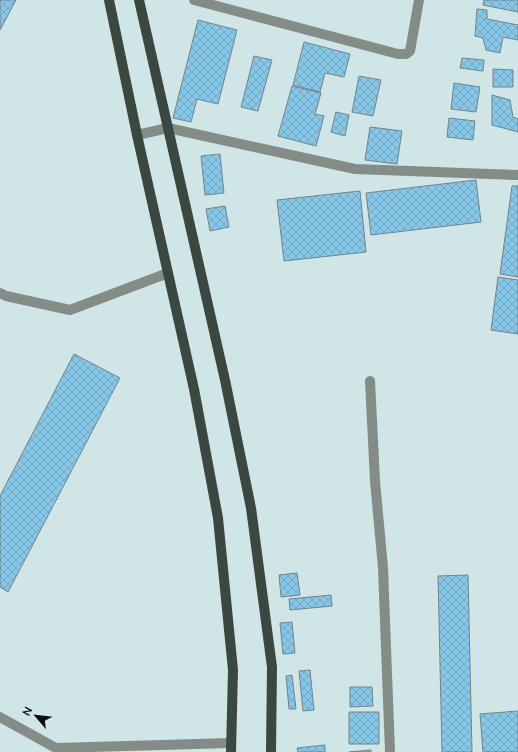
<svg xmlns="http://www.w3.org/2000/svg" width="518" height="752" font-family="'Nunito Sans',sans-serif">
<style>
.building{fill:url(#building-cross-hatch);stroke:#74838b}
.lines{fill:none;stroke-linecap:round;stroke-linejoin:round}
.minor{stroke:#848c88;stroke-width:10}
.major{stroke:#3b4842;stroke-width:10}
</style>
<defs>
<pattern id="building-cross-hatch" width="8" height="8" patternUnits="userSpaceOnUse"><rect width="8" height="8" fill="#86c6e6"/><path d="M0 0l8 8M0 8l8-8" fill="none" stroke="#72a9c4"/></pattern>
</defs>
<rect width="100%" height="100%" fill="#d0e5e6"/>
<path class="building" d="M0,0h16l-16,30z
M484,0h34v12l-35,-7z
M477,9l10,1v9l31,6v15l-15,-3 -3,16 -14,-3 -3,-12 -8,-2z
M198,20l39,10 -19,74 -21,-5 -6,23 -18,-4z
M304,42l46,12 -6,23 -19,-4 -5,19 -27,-7z
M254,56l18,4 -14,51 -17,-4z
M462,58l22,2 -1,11 -23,-3z
M493,69l20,1v17h-20z
M359,76l22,4 -8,36 -21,-4z
M454,83l26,4 -4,25 -25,-3z
M292,86l29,7 -6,21 9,2 -8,30 -38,-10z
M492,95l18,5 3,17 5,2v13l-26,-7z
M336,112l13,3 -4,21 -14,-4z
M449,118l26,3 -2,19 -26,-3z
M370,127l32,4 -5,33 -32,-4z
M220,154l4,39 -19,2 -4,-39z
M476,180l5,42 -110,13 -5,-42z
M512,186h6v91l-18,-3z
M360,191l6,61 -82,9 -7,-61z
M225,206l4,21 -19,4 -4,-22z
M498,277l20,3v54l-27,-4z
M74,354l46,24 -112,214 -8,-5v-91z
M297,573l3,22 -19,2 -2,-22z
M468,575l4,177h-30l-4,-176z
M331,595l1,11 -42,4 -1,-11z
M292,622l3,31 -12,1 -3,-31z
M310,670l4,40 -11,1 -4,-40z
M292,675l4,34h-7l-3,-33z
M350,687h22l1,19 -23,1z
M518,711v41h-35l-3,-38z
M349,712h30v32h-30z
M325,745v7h-27l-1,-4z
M371,750v2h-22z"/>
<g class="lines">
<path class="minor" d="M194,0l204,54h8l4,-3 9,-51
M137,135l31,-7 187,41 163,6
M0,293l6,3 64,14 98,-37
M370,381l5,100 8,87 7,184
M0,717l56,31 175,-5"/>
<path class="major" d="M109,0l28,135 57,254 24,129 15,152 -2,82
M139,0l86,380 26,128 21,159 -1,85"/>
</g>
<g transform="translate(36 716) rotate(298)" stroke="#d0e5e6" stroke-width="3" paint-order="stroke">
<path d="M0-3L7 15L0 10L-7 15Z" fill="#070e0e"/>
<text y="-6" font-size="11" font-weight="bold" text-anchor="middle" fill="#070e0e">N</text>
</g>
</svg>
